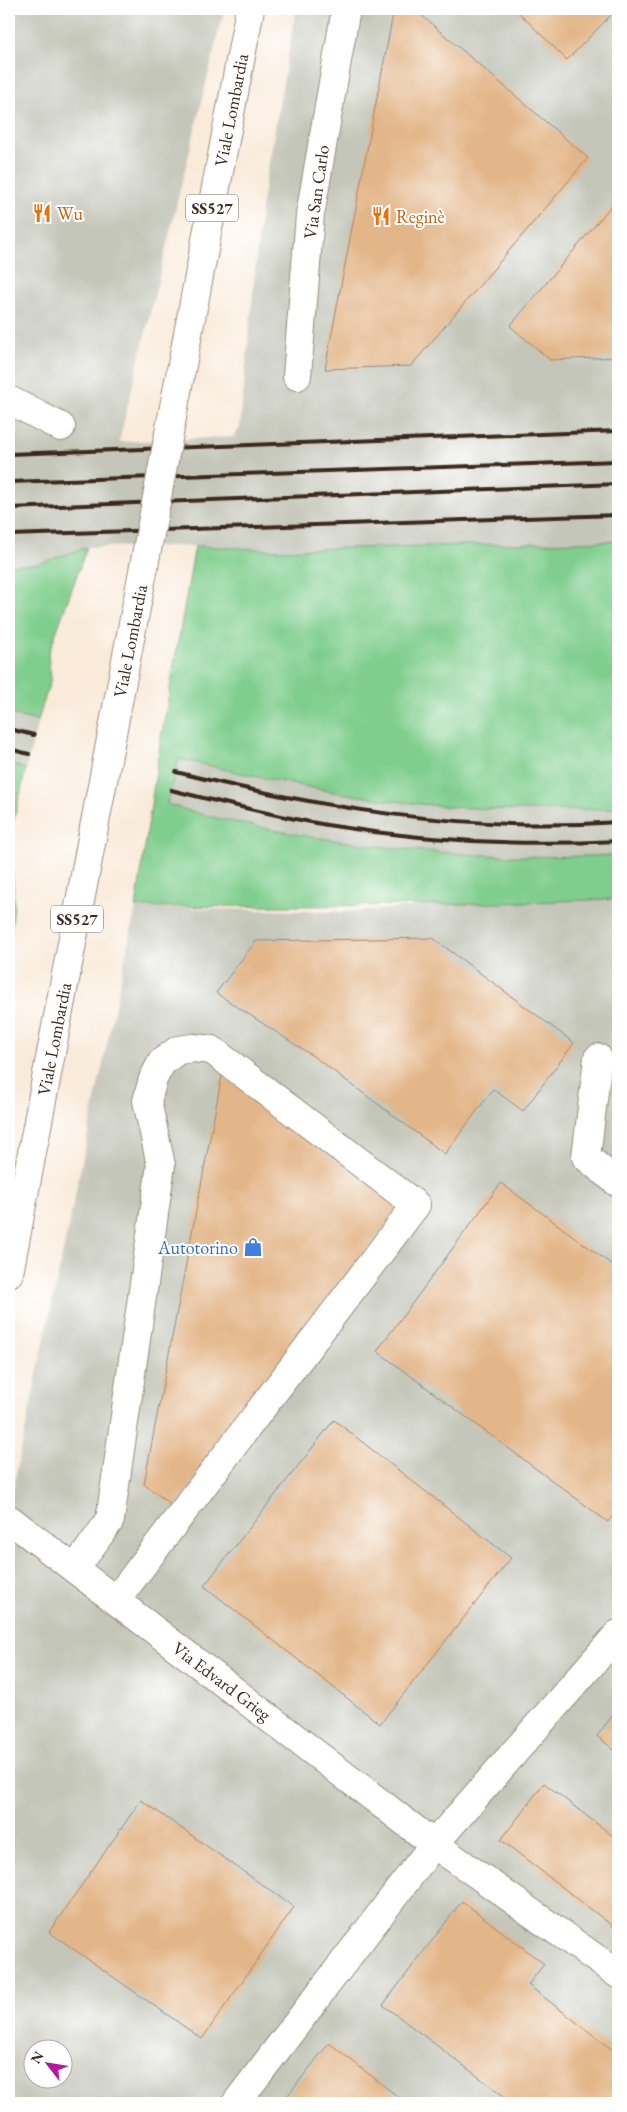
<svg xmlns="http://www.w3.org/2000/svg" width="627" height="2112" font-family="'EB Garamond',serif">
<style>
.industrial{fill:#c4c6b9;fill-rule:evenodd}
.green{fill:#7fce8d;stroke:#5d7c56}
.building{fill:#e3b689}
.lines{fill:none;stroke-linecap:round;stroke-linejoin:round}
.minor-casing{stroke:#9a8a7c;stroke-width:30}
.major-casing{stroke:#9a8a7c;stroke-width:30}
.minor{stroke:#fff;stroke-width:28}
.major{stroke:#fff;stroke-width:28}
.rail{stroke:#3b2a1e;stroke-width:4}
.major-bridge-casing{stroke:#9a8a7c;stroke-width:30;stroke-linecap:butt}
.major-bridge{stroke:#fff;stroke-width:28}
.labels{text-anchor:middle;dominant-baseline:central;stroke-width:4;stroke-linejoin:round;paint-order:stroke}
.shield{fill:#fff;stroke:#766a62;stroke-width:1}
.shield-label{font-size:16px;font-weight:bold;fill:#3b2a1e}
.street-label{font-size:18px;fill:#3b2a1e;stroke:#fff}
.food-label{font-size:18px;fill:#c56008;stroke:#fff;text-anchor:start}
.shop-label{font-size:18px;fill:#366cbe;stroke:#fff;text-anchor:end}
</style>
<rect width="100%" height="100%" fill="#fff"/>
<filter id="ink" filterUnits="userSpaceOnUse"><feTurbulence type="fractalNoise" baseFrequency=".02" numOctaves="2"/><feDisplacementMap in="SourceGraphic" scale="10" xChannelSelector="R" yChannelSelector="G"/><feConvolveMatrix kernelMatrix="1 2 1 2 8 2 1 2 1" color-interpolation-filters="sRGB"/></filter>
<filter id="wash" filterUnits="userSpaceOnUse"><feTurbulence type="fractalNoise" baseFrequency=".0096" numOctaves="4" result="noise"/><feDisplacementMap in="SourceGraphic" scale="20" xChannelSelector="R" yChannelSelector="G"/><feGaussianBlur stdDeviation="1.12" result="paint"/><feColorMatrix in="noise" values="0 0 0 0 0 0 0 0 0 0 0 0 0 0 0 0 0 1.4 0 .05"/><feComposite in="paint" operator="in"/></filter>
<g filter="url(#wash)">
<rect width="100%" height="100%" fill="#f9ead9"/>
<path class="industrial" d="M9,9h215l-105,433 114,-5 7,-9 21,-220 35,-199h322v532l-343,9 -80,-4 -108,1 -49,17 -29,1z
M9,714l29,7 -12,48 -17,-5z
M179,759l146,31 54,9 53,6 157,5 29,-2v47l-62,3 -72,-2 -78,-6 -60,-8 -119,-22 -60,-15z
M618,899v1204h-609v-596l127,-600 208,5 93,-7zM32,2050h30v30h-30z"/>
<path class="green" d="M618,541v267c-97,6 -198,0 -294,-18 -49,-9 -97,-20 -145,-31l-12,45c42,14 87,22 130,30 107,19 213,26 321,21v44l-181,6 -301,2 24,-163 35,-198 80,4z
M87,547l-39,108 3,23 -13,43 -29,-7v-149l29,-1z
M9,764l17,5 -15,63 3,74 -5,43z"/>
<g id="blocks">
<path class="building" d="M394,9h20l174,149 -177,208 -86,3z
M515,9h103v9l-5,-5 -46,47z
M618,198v159l-68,3 -40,-34z
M433,938l141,105 -51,68 -30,-22 -48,65 -129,-96 -100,-65 40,-52z
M222,1075l176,133 -224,299 -30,-23z
M501,1183l117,86v239l-10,14 -231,-171z
M334,1420l177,138 -131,166 -176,-138z
M618,1708v45l-21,-17z
M544,1783l74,57v90l-117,-90z
M141,1800l153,107 -92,132 -153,-107z
M462,1901l82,63 -16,21 90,69v49h-105l-130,-98z
M329,2043l77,60h-124z"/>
</g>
</g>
<g filter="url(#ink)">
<use href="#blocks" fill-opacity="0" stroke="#9a8a7c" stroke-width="1"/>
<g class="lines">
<g class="minor-casing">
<path id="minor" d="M297,376l13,-161 36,-206
M9,400l52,27
M598,1058l-12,99 32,26
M9,1519l425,325 184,130
M75,1569l35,-49 51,-355 -14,-64 6,-22 9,-17 16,-12 15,-2 19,2 204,155 -300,395
M236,2103l198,-259 184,-210"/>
</g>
<g class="major-casing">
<path id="major" d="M174,407l76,-398
M9,1273l135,-707"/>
</g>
<use href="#minor" class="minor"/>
<use href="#major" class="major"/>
<path class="rail" d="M9,454l609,-23
M9,482l609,-21
M9,508l609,-24
M9,535l609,-20
M9,729l25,6
M9,749l20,5
M176,772c144,36 293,61 442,50
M171,790c52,13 103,26 156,35 96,16 193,21 291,16"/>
<g class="major-bridge-casing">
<path id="major-bridge" d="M144,566l30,-159"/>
</g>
<use href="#major-bridge" class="major-bridge"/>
</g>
</g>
<defs>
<g id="restaurant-bare" transform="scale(1.5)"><path d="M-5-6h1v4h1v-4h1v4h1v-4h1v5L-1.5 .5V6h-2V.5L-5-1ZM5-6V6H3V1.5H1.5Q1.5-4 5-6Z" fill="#e8710a" stroke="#fff" stroke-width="2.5" paint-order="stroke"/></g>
<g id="shop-bare" transform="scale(1.5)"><path d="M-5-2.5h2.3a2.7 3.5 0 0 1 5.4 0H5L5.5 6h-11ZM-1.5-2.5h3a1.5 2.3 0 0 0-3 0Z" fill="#3f7fe0" stroke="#fff" stroke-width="2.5" paint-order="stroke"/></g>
</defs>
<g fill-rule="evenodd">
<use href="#restaurant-bare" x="42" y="213"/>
<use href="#restaurant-bare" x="381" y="216"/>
<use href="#shop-bare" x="253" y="1247"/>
</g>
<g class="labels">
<g class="shield">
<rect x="186" y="194.5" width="52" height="27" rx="4"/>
<rect x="51" y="905.5" width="52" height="27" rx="4"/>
</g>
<g class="shield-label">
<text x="212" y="208">SS527</text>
<text x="77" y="919">SS527</text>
</g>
<g class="street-label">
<text transform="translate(231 110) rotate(-79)">Viale Lombardia</text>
<text transform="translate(316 192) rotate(-82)">Via San Carlo</text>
<text transform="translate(130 641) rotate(-79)">Viale Lombardia</text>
<text transform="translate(54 1039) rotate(-79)">Viale Lombardia</text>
<text transform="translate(222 1681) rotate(37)">Via Edvard Grieg</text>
</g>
<g class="food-label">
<text x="57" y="213">Wu</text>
<text x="396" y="216">Reginè</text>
</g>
<g class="shop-label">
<text x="238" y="1247">Autotorino</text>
</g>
</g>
<rect width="627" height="2112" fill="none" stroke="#fff" stroke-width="30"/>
<g transform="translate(48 2064) rotate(301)"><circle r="24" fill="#ffffff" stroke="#b1aaa5"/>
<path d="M0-4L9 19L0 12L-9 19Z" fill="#b5179e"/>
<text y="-8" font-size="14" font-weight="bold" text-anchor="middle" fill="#3b2a1e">N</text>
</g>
</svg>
